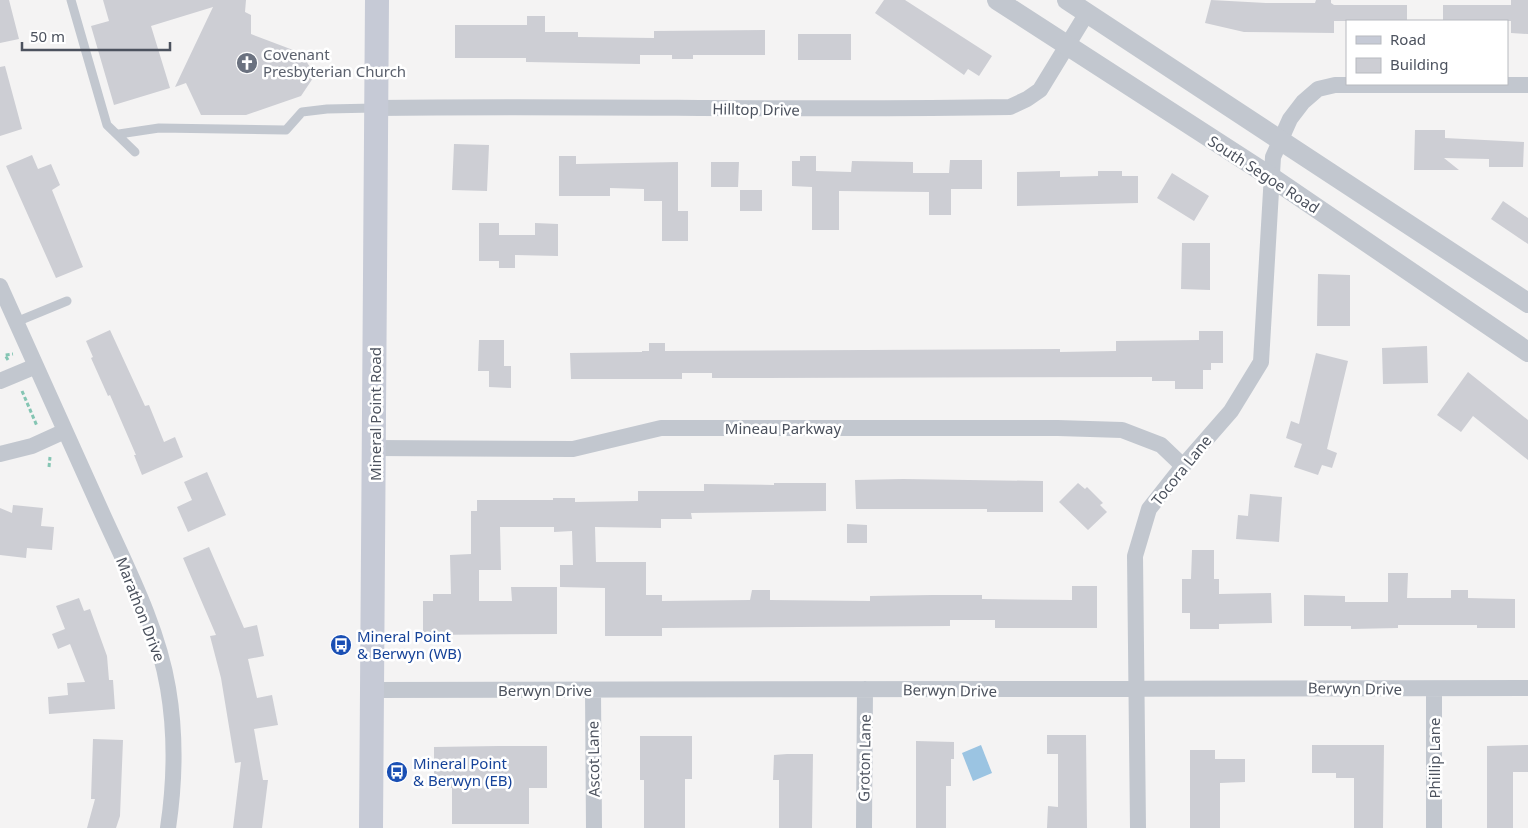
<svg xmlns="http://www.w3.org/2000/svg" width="1528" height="828" font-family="'Noto Sans',sans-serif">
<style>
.water{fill:#9bc4e2}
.building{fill:#cdced4}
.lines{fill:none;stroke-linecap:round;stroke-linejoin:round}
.path{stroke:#84c5b3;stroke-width:3;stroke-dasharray:4 2.5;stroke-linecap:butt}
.service{stroke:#c2c7cf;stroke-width:9}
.minor{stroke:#c2c7cf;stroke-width:16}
.tertiary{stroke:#c2c7cf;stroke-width:20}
.secondary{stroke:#c6cad6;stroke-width:24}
.labels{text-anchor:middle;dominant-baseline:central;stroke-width:5;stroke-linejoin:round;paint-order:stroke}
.worship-label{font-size:15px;fill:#5b616d;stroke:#fff;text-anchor:start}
.street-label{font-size:15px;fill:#4c525e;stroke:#fff}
.transit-label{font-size:15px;fill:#164399;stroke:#fff;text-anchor:start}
</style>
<rect width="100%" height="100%" fill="#f4f3f3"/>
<path class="water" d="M981,745l11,28 -19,8 -11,-28z"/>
<path class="building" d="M0,0h9l10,39 -19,4z
M103,0h143l-1,12 6,3v19l50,19 14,22 -14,21 -55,19h-45l-15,-32 -11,4 38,-80 -62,19 19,62 -56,17 -23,-79 18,-5z
M884,0h21l87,56 -13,20 -11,-7 -4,6 -89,-62z
M1211,0l55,3h49l1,-3h15v3l3,2h73v16h-73v12l-90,-1 -39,-9z
M1511,0h17v34l-17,-1v-12h-68v-16h68z
M527,16h18v16h33v5l76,1v-7l111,-1v25h-72v4h-21v-4h-32v9l-114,-2v-4h-71v-33h72z
M798,34h53v26h-53z
M5,66l17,63 -22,7v-69z
M1415,130h30v8l79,4 -1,25h-34v-8l-45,-1 15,12h-45z
M454,144l35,1 -2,46 -35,-1z
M32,155l6,14 13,-5 9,21 -8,5 31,77 -27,11 -50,-112z
M559,156h17v8l102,-2v49h10v30h-26v-40h-18v-12l-34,-1v8h-51z
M800,156h16v15l35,1 1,-11 61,1v11h36l1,-13h32v29h-31v26h-22v-23l-90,-1v39h-27v-43l-20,-1v-25h8z
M711,162h28l-1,25h-27z
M1060,171v6l38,-1v-5h24v5h16v27l-121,3v-34z
M1172,173l37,23 -15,25 -37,-23z
M740,190h22v21h-22z
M1503,201l25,17v26l-37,-25z
M479,223h20v12h36v-12l23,1v32l-43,-1v13h-16v-7h-20z
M1182,243h28v47l-29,-1z
M1318,274l32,1v51h-33z
M110,330l35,76 4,-1 15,37 11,-5 8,20 -41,18 -8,-20h2l-26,-60 -2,1 -17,-38 2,-1 -7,-16z
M1199,331h24v32h-12v7h-8v19h-28v-8h-23v-4l-440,1v-5h-30v6h-111l-1,-26 72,-1v-1h7v-8h16v8l395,-2v3l56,-1v-10l83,-1z
M479,340h25v26h7v22l-22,-1v-16h-11z
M1427,346l1,37 -45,1 -1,-36z
M1316,353l32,8 -21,88 10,4 -5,15 -10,-3 -4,10 -24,-8 8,-23 -16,-6 5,-17 8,3z
M1468,372l60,48v40l-55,-44 -12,16 -24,-17z
M207,472l19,43 -38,17 -11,-25 15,-7 -8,-18z
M903,479l140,2v31h-56v-3h-131l-1,-29z
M774,483h52v28l-135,2 1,6h-31v9l-66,-1 1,35h50v33h16v6l88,-1 2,-10h18v10l100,1v-5l62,-1h50v4l90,1v-14h25v42h-102v-8h-45v6l-288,2v8h-57v-48l-45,-1v-22h13l-1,-34 -18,1v-5h-54l1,43h-22v31h33l-1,-14h46v47l-134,1v-34h10v-7h18l-1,-39 21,-1v-43h6v-11h76v-2h22v4l63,-1v-10h66v-7l70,1z
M1078,483l7,6 2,-2 16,16 -3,2 7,7 -19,18 -29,-28z
M1250,494l32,3 -3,45 -43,-3 2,-24 10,1z
M13,505l30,3 -2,18 13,1 -2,23 -25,-2 -1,10 -26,-3v-47l12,5z
M847,524l20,1v18h-20z
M209,547l35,81 13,-3 7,31 -16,3 9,39 15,-3 6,30 -24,4 9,51h5l-6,48h-29l8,-66 -6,1 -14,-85 -11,-42 6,-1 -33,-77z
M1192,550h22v29h5v15l52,-1 1,30 -53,1v5h-29v-16h-8v-34h9z
M1388,573h20l-1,25h44v-8h17v8l47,1v29h-38v-3h-79v3l-47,1v-3h-47v-31l41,1v6h43z
M79,598l5,13 6,-2 17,47 2,24h4l2,29 -66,5 -1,-17 20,-2 -1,-12 18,-1 -15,-38 -12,5 -6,-15 13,-5 -9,-23z
M1047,735h39l1,93h-40l1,-22 10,1v-53h-11z
M640,736h52v43h-7v49h-41v-48h-4z
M93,739l30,1 -3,76 -4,12h-29l8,-29h-4z
M916,741l38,1v17h-3v27h-5v42h-30z
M1312,745h72l-1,83h-29v-50h-18v-5h-24z
M1528,745v27h-15v56h-26v-82z
M498,746h49v42h-18v36h-77v-36h-18v-41z
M1190,750h25v9h30v23l-25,1v45h-30z
M787,754h26l-1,74h-33v-48h-6l1,-25z"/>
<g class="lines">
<path class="path" d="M8,360l-3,-5 8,-1
M22,391l15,35
M49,467l1,-10"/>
<path class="service" d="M71,0l36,125 28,27
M119,134l40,-6 127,2 16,-18 25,-3 48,-1
M16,322l51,-21"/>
<path class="minor" d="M377,108c211,-3 422,3 633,-1l17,-8 13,-9 47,-77
M0,286c34,76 69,152 103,229 25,55 55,113 65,173 8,47 7,93 0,140
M0,381l36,-15
M374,448l199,1 88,-21h397l64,2 39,15 22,21
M0,454l32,-8 33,-15
M372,690l1156,-2
M593,691l1,137
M864,828l1,-139
M1138,828l-3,-272 14,-47 34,-43 48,-55 30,-49 12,-205 17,-38 13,-17 15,-13 17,-4h193
M1434,828v-139"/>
<path class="tertiary" d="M997,0l274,177 257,175
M1067,0l461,303"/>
<path class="secondary" d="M371,828l6,-828"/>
</g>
<defs>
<g id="church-disc" transform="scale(1.125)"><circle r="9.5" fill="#6b7280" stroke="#fff"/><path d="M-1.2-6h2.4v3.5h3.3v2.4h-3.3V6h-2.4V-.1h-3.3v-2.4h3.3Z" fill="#fff"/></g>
<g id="bus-disc" transform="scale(1.125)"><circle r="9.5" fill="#1a4fb4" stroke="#fff"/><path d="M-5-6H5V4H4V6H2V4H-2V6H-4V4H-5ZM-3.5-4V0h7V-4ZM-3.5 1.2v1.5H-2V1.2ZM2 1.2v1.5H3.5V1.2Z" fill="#fff"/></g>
</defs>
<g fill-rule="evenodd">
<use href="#church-disc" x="247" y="63"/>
<use href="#bus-disc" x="341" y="645"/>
<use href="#bus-disc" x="397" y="772"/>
</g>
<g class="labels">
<g class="worship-label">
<text x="263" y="54">Covenant<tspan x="263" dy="17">Presbyterian Church</tspan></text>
</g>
<g class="street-label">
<text transform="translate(756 109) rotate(1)">Hilltop Drive</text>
<text transform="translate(1264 174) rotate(33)">South Segoe Road</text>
<text transform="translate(375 414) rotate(-90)">Mineral Point Road</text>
<text x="783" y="428">Mineau Parkway</text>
<text transform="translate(1181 470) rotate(-51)">Tocora Lane</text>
<text transform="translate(141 609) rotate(69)">Marathon Drive</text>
<text transform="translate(1355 688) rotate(1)">Berwyn Drive</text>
<text x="545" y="690">Berwyn Drive</text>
<text transform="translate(950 690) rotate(1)">Berwyn Drive</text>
<text transform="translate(864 758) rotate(-89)">Groton Lane</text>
<text transform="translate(1434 758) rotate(-90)">Phillip Lane</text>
<text transform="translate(593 759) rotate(-91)">Ascot Lane</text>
</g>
<g class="transit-label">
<text x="357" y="636">Mineral Point<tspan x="357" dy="17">&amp; Berwyn (WB)</tspan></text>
<text x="413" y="763">Mineral Point<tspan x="413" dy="17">&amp; Berwyn (EB)</tspan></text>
</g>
</g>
<rect x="1346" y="20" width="162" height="65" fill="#ffffff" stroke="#b7babf"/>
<rect x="1356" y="36" width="25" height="8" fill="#c6cad6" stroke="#b7babf"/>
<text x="1390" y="45" font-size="15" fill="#4c525e">Road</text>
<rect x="1356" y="58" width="25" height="15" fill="#cdced4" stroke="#b7babf"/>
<text x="1390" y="70" font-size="15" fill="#4c525e">Building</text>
<path d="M22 42v8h148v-8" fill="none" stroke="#4c525e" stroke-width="2.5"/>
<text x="30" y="42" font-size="15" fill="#4c525e" stroke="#ffffff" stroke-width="4" paint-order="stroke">50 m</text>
</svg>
